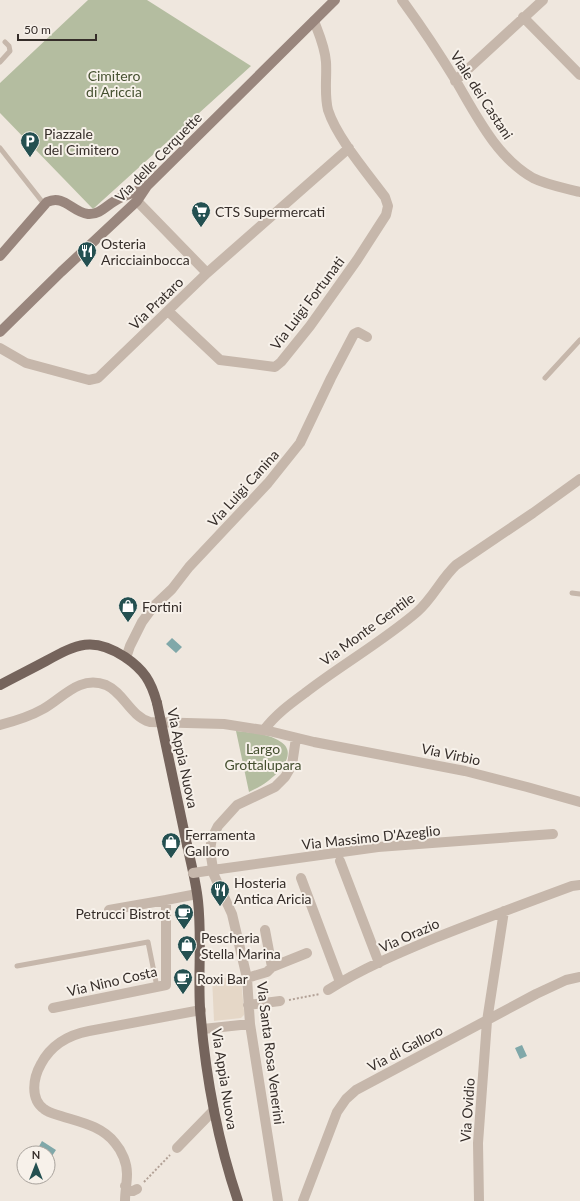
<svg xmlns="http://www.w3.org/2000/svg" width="580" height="1201" font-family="Lato,sans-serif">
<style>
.green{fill:#b4bda0}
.plaza{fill:#e5d7c7}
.water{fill:#80a8a9}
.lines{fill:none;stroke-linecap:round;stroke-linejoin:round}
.path{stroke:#b2a196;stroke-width:2;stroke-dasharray:2 2;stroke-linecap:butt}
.lane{stroke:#c6b7ab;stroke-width:5}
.street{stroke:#c6b7ab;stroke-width:10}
.secondary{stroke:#99867d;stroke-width:10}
.primary{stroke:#75645c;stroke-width:10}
.street-bridge{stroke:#c6b7ab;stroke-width:10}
.primary-bridge{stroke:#75645c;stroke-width:10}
.labels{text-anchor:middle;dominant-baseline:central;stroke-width:4;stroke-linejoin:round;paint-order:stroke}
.park-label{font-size:14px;fill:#455030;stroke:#f7f1ea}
.street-label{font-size:14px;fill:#352d29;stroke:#f7f1ea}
.poi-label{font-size:14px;fill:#352d29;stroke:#f7f1ea;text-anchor:start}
</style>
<rect width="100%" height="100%" fill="#efe7de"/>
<path class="green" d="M88,0h59l104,66 -158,143 -93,-96v-30z
M236,731c15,2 32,2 45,11 17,11 -2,31 -13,39 -6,5 -13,8 -19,11z"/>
<path class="plaza" d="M212,977l29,2 3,32v4l-3,3 -27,3z"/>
<path class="water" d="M172,638l10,9 -6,6 -10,-9z
M522,1045l5,11 -7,3 -5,-11z
M42,1141l14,9 -6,9 -2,-2v-4h-7l-4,-3z"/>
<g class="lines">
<path class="path" d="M289,1000l31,-6
M144,1182l26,-27"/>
<path class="lane" d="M0,62l10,-11 -1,-5 -4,-4
M0,148l44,56
M545,378l35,-38
M572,593l8,1
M17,966l131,-24 9,45"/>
<path class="street" d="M402,0c19,26 37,53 54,81 20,34 41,77 77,97 14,7 32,10 47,14
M523,17l57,58
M455,81l88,-81
M137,201l70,72
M168,311l52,49 55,7 6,-5 29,-36 47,-66 29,-45 2,-9 -3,-9c-17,-23 -48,-59 -57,-87 -4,-16 -1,-32 -2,-48 -1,-15 -7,-28 -12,-41
M0,348l26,15 63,17 9,-2 109,-105 142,-125
M126,658l4,-12 12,-24 11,-15 19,-18 17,-22 79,-84 32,-40 31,-65 23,-44 4,-2 9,5
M0,725c15,-4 29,-8 43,-16 20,-11 36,-34 63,-24 18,8 24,31 44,37l74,2 45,7 45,11 151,29 62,16 53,15
M264,730c11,-15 26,-26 41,-37 36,-28 77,-51 112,-81 16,-14 24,-33 39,-47l77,-52 47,-34
M340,861l39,102
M220,869l158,-22 175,-13
M301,878l39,104
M109,910l57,-10
M265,930l7,37
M247,978l20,-6 5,-5 35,-14
M328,990c33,-21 71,-37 107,-52 45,-18 91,-35 137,-52l8,-1
M248,1005l32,-4
M53,1008l113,-23v-85l31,-6
M203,1029l47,-5
M177,1148l37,-38
M125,1186l4,5h4l4,-2
M125,1201c0,-9 2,-18 2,-27 0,-11 -5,-23 -12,-31 -13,-17 -35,-21 -54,-27 -6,-2 -12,-3 -17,-7 -14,-10 -11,-31 -3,-45 10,-19 27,-29 48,-33l112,-21
M278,1201l-28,-177 -3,-46 -15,-64 -18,-39 -4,-25 2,-12 6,-12 9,-10 10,-11 38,-18 10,-10 7,-12 4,-27
M303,1201l34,-89 9,-13 10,-9 180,-96 30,-14 14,-3
M479,1201l-1,-58 9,-122 17,-110"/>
<path class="secondary" d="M0,256l47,-54c17,-8 25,10 41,12 12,1 20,-10 30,-15 10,-5 20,-8 29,-13
M0,332l61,-60 76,-71 10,-15 188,-186"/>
<path class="primary" d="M0,685c15,-8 31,-16 46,-24 31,-17 47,-25 79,-4 19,13 26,24 32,46
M187,845c4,18 9,37 11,56 4,36 0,71 2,107 5,64 17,131 38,193"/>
<path class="street-bridge" d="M193,873l27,-4"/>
<path class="primary-bridge" d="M157,703l30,142"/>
</g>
<defs>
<g id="parking-pin" transform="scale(1)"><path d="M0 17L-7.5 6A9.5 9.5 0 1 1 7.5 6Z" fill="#245051" stroke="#f7f1ea"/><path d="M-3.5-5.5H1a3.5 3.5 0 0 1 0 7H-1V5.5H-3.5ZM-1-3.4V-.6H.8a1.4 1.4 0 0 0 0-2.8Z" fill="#fff"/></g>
<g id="supermarket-pin" transform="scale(1)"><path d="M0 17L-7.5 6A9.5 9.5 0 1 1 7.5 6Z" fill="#245051" stroke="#f7f1ea"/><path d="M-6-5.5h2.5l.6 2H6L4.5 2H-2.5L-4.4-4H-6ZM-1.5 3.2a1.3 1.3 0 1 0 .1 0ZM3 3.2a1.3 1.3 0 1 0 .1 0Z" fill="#fff"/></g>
<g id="restaurant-pin" transform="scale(1)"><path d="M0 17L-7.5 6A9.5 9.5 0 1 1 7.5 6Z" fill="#245051" stroke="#f7f1ea"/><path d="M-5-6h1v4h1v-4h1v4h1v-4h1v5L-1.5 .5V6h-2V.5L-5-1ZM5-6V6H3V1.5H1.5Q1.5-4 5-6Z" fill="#fff"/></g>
<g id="shop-pin" transform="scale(1)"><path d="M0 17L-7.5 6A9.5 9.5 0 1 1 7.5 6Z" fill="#245051" stroke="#f7f1ea"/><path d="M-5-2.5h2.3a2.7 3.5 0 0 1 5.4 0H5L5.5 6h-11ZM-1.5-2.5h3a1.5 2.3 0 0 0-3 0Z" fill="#fff"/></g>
<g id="cafe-pin" transform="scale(1)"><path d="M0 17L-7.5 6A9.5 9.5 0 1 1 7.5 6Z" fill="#245051" stroke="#f7f1ea"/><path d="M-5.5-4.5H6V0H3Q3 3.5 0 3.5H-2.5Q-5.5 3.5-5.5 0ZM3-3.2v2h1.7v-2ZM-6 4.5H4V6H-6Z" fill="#fff"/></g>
</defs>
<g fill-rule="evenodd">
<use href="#parking-pin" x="30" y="141"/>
<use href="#supermarket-pin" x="201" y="211"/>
<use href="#restaurant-pin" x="87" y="251"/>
<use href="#shop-pin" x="128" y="606"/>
<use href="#shop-pin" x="171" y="842"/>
<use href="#restaurant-pin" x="220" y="890"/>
<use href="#cafe-pin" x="184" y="913"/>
<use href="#shop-pin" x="187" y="945"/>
<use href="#cafe-pin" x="183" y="978"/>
</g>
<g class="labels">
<g class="park-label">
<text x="114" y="75">Cimitero<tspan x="114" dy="16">di Ariccia</tspan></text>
<text x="263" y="748">Largo<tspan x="263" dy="16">Grottalupara</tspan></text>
</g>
<g class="street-label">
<text transform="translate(482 95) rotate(57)">Viale dei Castani</text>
<text transform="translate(158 157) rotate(-46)">Via delle Cerquette</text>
<text transform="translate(156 303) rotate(-44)">Via Prataro</text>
<text transform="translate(307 303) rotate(-53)">Via Luigi Fortunati</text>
<text transform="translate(243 488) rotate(-48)">Via Luigi Canina</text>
<text transform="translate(367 629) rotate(-36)">Via Monte Gentile</text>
<text transform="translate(451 754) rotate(12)">Via Virbio</text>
<text transform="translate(183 758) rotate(78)">Via Appia Nuova</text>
<text transform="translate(371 837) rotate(-6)">Via Massimo D'Azeglio</text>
<text transform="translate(409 935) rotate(-24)">Via Orazio</text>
<text transform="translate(112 981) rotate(-13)">Via Nino Costa</text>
<text transform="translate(405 1048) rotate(-28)">Via di Galloro</text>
<text transform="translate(271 1053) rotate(83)">Via Santa Rosa Venerini</text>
<text transform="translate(225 1079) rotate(81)">Via Appia Nuova</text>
<text transform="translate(467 1110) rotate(-86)">Via Ovidio</text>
</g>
<g class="poi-label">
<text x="44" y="133">Piazzale<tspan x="44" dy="16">del Cimitero</tspan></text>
<text x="215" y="211">CTS Supermercati</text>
<text x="101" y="243">Osteria<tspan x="101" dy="16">Aricciainbocca</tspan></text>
<text x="142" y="606">Fortini</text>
<text x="185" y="834">Ferramenta<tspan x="185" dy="16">Galloro</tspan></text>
<text x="234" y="882">Hosteria<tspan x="234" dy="16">Antica Aricia</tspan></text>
<text x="170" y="913" text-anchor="end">Petrucci Bistrot</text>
<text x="201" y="937">Pescheria<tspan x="201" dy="16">Stella Marina</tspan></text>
<text x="197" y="978">Roxi Bar</text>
</g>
</g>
<g transform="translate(36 1165)"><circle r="19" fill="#f7f1ea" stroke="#a9a39d"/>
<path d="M0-3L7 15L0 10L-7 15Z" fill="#245051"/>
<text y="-6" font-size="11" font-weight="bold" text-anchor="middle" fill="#352d29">N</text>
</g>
<path d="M18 34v6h78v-6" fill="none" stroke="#352d29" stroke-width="2"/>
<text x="24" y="34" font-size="12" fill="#352d29" stroke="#f7f1ea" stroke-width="3" paint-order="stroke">50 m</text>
</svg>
